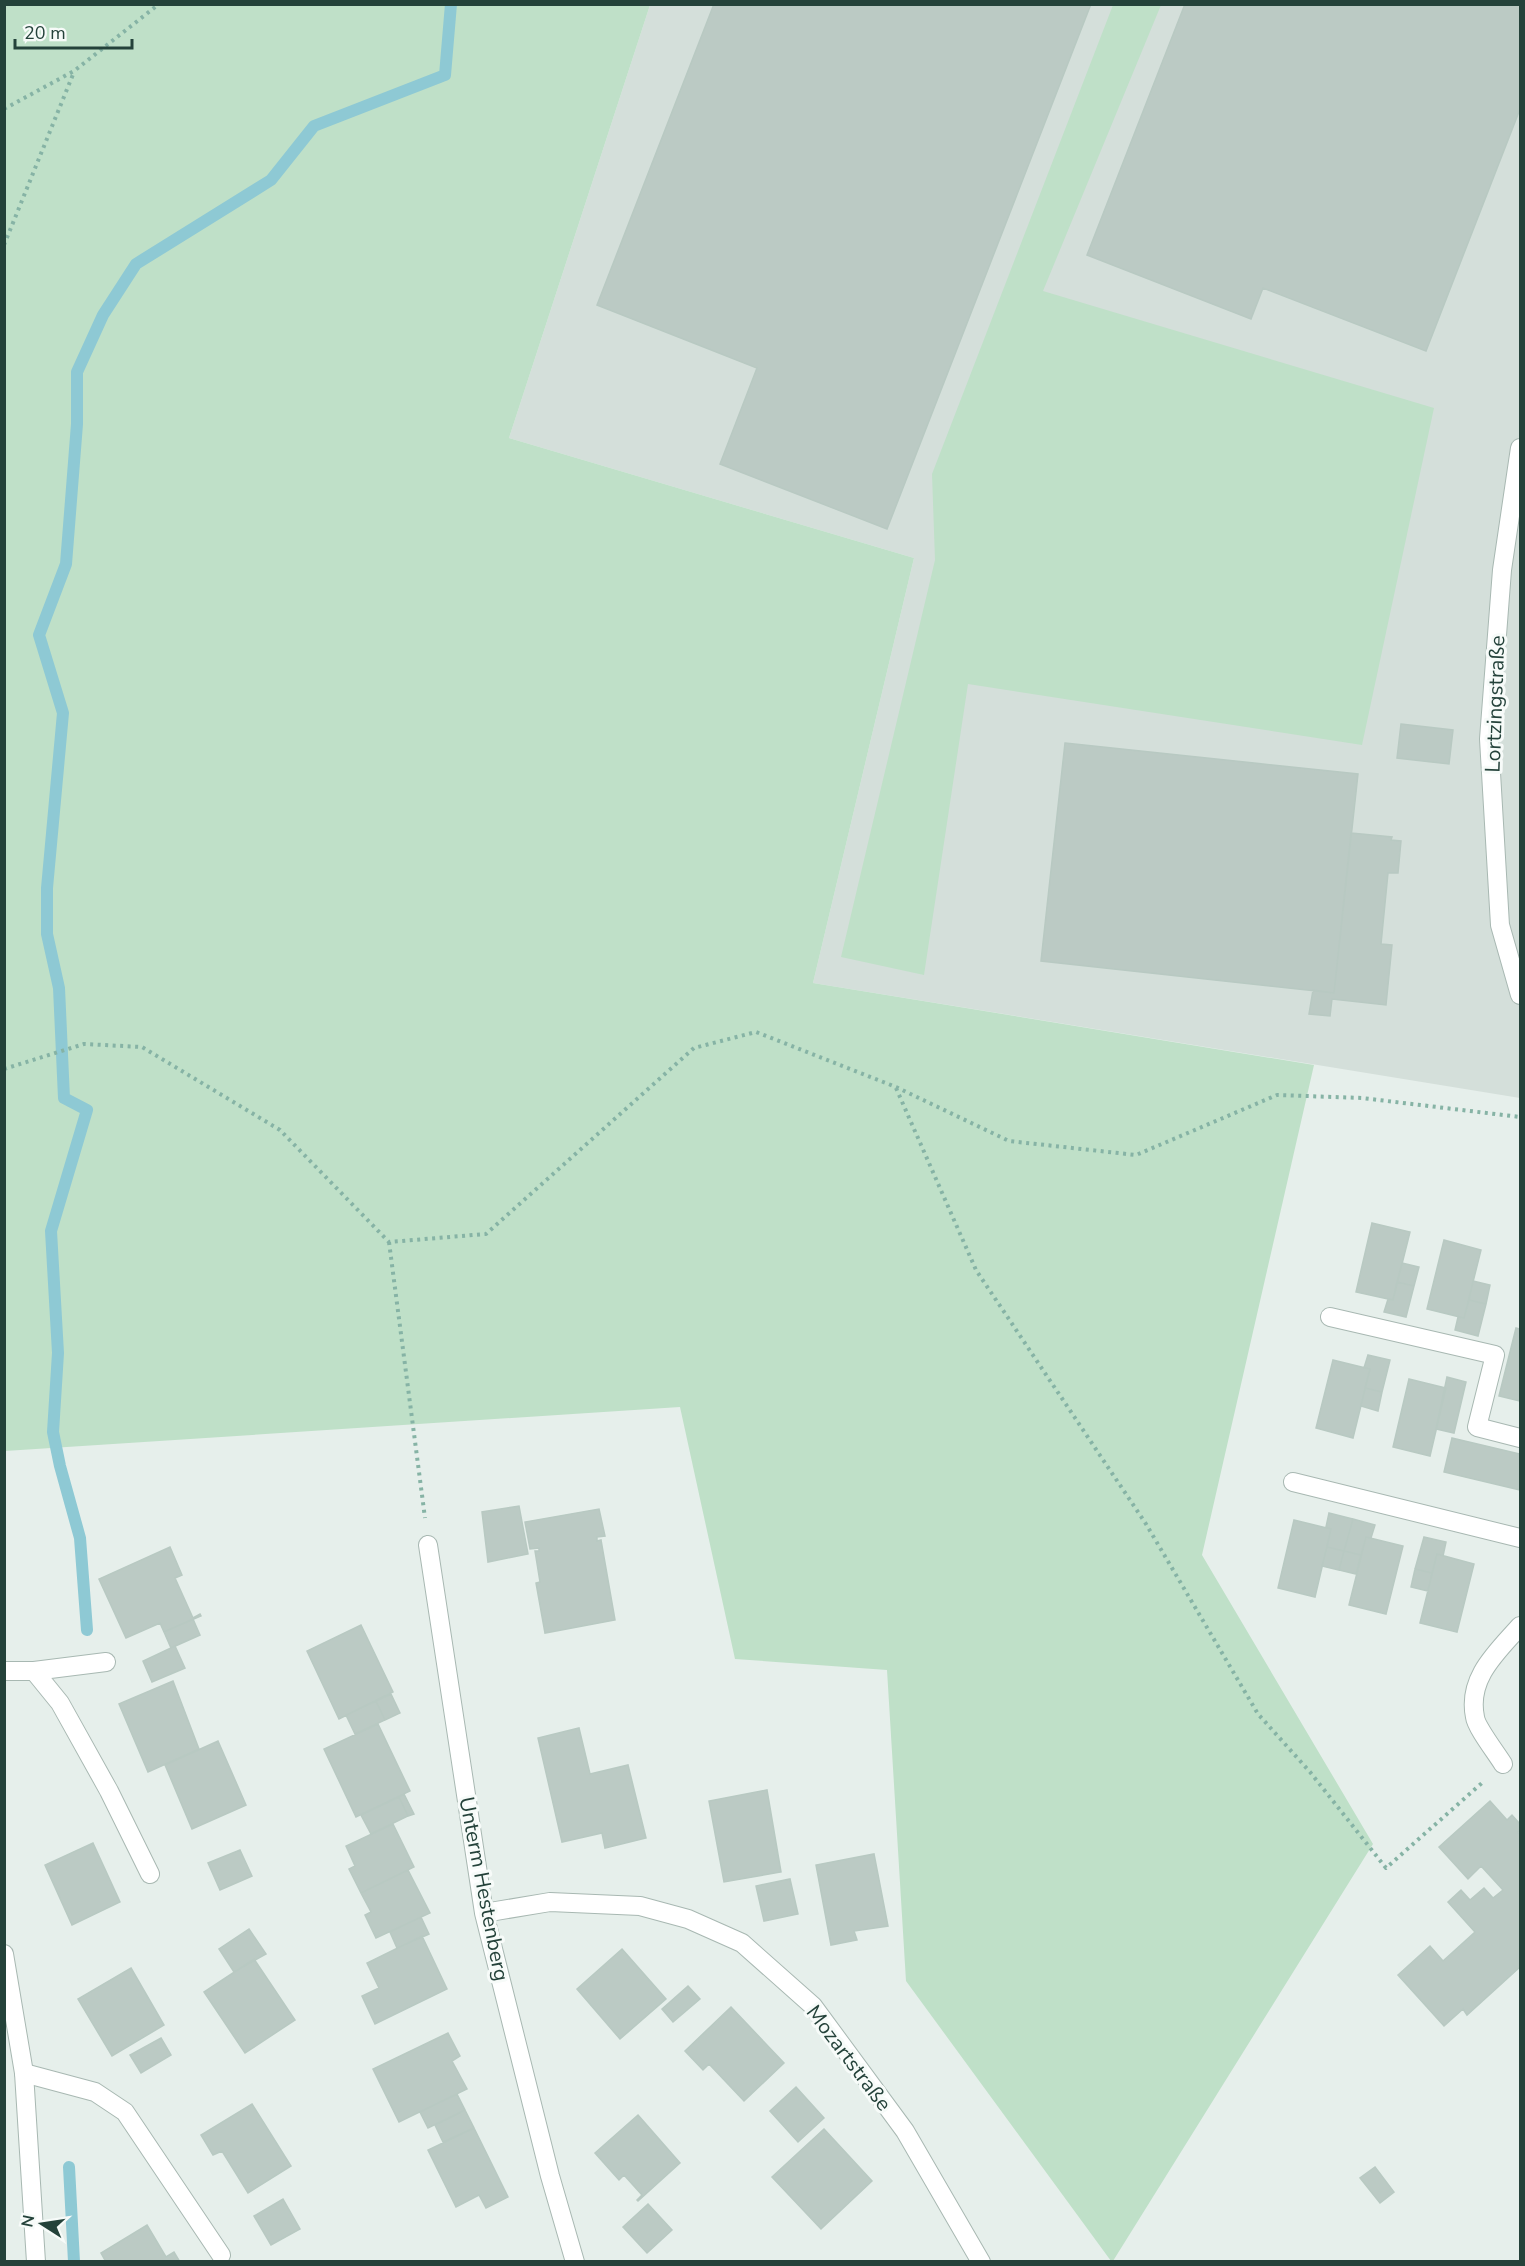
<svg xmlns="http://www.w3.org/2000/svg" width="1525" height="2266" font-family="'Nunito Sans',sans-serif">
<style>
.built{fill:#d4dfda}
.green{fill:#bfe0c8}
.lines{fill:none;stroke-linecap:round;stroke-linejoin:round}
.stream{stroke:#8ec9d4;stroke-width:12}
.building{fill:#bbcac4;stroke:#b8c9c2;stroke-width:1.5}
.lane-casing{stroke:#a8b8b2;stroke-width:20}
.street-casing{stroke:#a8b8b2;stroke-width:20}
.path{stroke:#86b3a5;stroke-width:4;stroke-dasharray:3 4.5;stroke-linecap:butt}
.lane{stroke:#fff;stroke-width:18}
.street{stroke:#fff;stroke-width:18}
.labels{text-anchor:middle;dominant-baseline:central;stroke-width:6;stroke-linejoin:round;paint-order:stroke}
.street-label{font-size:21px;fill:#24423a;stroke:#f7fbf9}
</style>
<rect width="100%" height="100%" fill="#e6efeb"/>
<path class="built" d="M650,5h870v1093l-707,-115 101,-425 -405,-120z"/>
<path class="green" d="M5,4l645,1 -141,433 405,120 -101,425 501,82 -112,490 171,289 -260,417h-2l-205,-280 -19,-311 -152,-11 -55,-252 -675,44z
M1113,5h48l-118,286 391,117 -72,337 -394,-61 -44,291 -83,-18 94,-397 -3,-86z"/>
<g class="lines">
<path class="stream" d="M87,1630l-7,-92 -20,-72 -7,-34 5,-79 -7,-122 36,-121 -23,-12 -5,-110 -12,-54v-46l16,-175 -24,-78 27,-71 11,-140v-52l26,-57 33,-51 135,-84 43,-54 131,-51 6,-71
M69,2167l5,95"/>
</g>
<path class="building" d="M714,4h377l-204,525 -167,-65 37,-96 -160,-63z
M1185,4h335v105l-94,242 -163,-63 -12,31 -164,-64z
M1401,724l52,6 -4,34 -52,-6z
M1065,743l293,31 -24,219 -293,-32z
M1351,833l41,4 -1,3 10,1 -3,32h-10l-7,71 11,1 -6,60 -54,-6 -2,17 -21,-2 4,-24 21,3z
M1372,1223l38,9 -17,68 -37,-8z
M1444,1240l37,10 -17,68 -37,-9z
M1402,1263l17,4 -5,19 -17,-4z
M1473,1281l17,4 -4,19 -17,-4z
M1397,1282l17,4 -8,31 -22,-5 4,-13 5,1z
M1469,1300l17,4 -8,32 -23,-6 3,-13 6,1z
M1516,1328l4,1v72l-21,-5z
M1368,1355l22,5 -8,32 -17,-4 5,-19 -6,-1z
M1333,1360l37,9 -17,69 -37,-10z
M1447,1377l19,5 -12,51 -18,-4z
M1409,1379l37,9 -16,68 -37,-9z
M1365,1388l17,4 -4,19 -17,-5z
M1452,1438l68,16v36l-76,-18z
M519,1506l9,48 -40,8 -6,-50z
M599,1509l6,27 -8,1v4l4,-1 14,80 -70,13 -9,-50 4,-1 -5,-31h4v-3l-9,1 -5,-27z
M1329,1513l24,6 -9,32 -17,-4 4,-18 -5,-2z
M1353,1519l22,6 -4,13 -5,-1 -5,18 -17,-4z
M1294,1520l37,9 -16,68 -37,-9z
M1366,1537l37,9 -17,68 -37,-9z
M1424,1537l22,5 -3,14 -6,-2 -5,19 -17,-4z
M170,1547l12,28 -7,3 18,40 7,-4 1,2 -37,16 -4,-9 -34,15 -27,-59z
M1327,1547l17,4 -5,19 -17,-4z
M1344,1551l17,4 -5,19 -17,-4z
M1437,1554l37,10 -17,68 -37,-9z
M1415,1569l17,4 -4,18 -17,-4z
M193,1619l7,16 -29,13 -7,-16z
M361,1625l32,67 -54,27 -32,-68z
M175,1646l10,22 -33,14 -9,-21z
M173,1681l26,68 -51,23 -29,-68z
M391,1694l9,19 -15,7 -9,-19z
M376,1701l9,19 -30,14 -9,-19z
M378,1724l32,67 -54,26 -32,-68z
M579,1728l11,46 38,-9 18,73 -41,10 -3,-15 -40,9 -24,-104z
M218,1741l28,64 -54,24 -27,-64z
M767,1790l14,82 -57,10 -15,-81z
M404,1794l10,20 -6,2 -9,-19z
M399,1797l9,19 -37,18 -10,-19z
M1490,1801l17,19 5,-5 8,9v6l-2,2 2,3v132l-53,48 -4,-6 -19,17 -46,-51 32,-29 13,15 32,-29 -27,-30 13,-12 9,10 14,-12 9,10 10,-8 -22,-24 -13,13 -29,-32z
M393,1824l21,43 -53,26 -12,-24 6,-3 -9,-20z
M93,1843l27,59 -48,23 -27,-60z
M240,1850l12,26 -32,14 -12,-27z
M874,1854l14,72 -34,5 3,9 -26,5 -15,-80z
M408,1870l22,43 -54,25 -11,-23 6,-3 -10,-19z
M790,1879l8,35 -34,7 -8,-35z
M421,1917l8,17 -32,14 -7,-16z
M249,1929l17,25 -32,18 -15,-23z
M422,1936l25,53 -72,35 -13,-28 17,-8 -12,-25z
M622,1949l44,50 -46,40 -43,-50z
M254,1959l41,61 -50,33 -41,-61z
M131,1968l33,57 -52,31 -34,-57z
M688,1986l12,13 -27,23 -11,-13z
M731,2007l53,56 -40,38 -35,-37 -6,6 -18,-19z
M448,2033l12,23 -8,5 15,28 -68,33 -26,-53z
M161,2038l10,17 -30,18 -11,-18z
M796,2087l28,31 -26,24 -28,-31z
M457,2094l8,16 -37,18 -8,-16z
M252,2104l39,62 -43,27 -26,-42 -9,4 -12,-20z
M465,2110l9,18 -31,14 -8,-17z
M638,2115l42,48 -42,38 -1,-1 5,-5 -18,-20 -5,5 -24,-27z
M474,2128l34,69 -22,11 -7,-13 -23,12 -28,-57z
M824,2129l48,52 -51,48 -49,-52z
M1375,2167l19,25 -14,11 -20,-25z
M283,2199l17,30 -29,16 -17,-29z
M648,2204l24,26 -25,23 -24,-26z
M147,2225l19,32 8,-5 6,10h-74l-5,-9z"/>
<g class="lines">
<g class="lane-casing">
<path id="lane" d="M1330,1317l165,38 -18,72 43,11
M1293,1482l227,56
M4,1671h30l72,-9
M34,1671l26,32 49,88 41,83
M24,2073l71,19 30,20 96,143"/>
</g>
<g class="street-casing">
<path id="street" d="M1520,448l-18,122 -13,169 11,186 20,70
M428,1545l56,368 66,263 25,86
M1503,1764c-6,-10 -27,-37 -28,-47 -8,-39 22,-65 45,-91
M484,1913l66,-11 90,4 48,13 54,24 71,63 92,125 76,131
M4,1954l20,119 12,189"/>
</g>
<path class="path" d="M4,109l70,-38 85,-67
M4,245l70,-173
M4,1069l80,-25 58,3 138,83 109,112 97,-8 208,-186 62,-16 140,55 113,54 127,14 141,-60 85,3 158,19
M896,1088l80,182 170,254 112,190 52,58 76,96 96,-85
M389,1242l36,276"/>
<use href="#lane" class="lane"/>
<use href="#street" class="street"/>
</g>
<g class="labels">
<g class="street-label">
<text transform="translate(1495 704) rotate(-88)">Lortzingstraße</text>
<text transform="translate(484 1889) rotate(79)">Unterm Hestenberg</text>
<text transform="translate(849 2058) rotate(53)">Mozartstraße</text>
</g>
</g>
<rect width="1525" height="2266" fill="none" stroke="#24423a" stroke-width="12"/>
<g transform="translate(42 2224) rotate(282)" stroke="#f7fbf9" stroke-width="4.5" paint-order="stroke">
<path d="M0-4.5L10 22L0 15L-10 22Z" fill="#24423a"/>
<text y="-9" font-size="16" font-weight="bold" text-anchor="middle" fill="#24423a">N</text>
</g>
<path d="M15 39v9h117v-9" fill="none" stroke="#24423a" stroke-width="3"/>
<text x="24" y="39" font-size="18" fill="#24423a" stroke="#f7fbf9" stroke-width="4.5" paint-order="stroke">20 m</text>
</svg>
